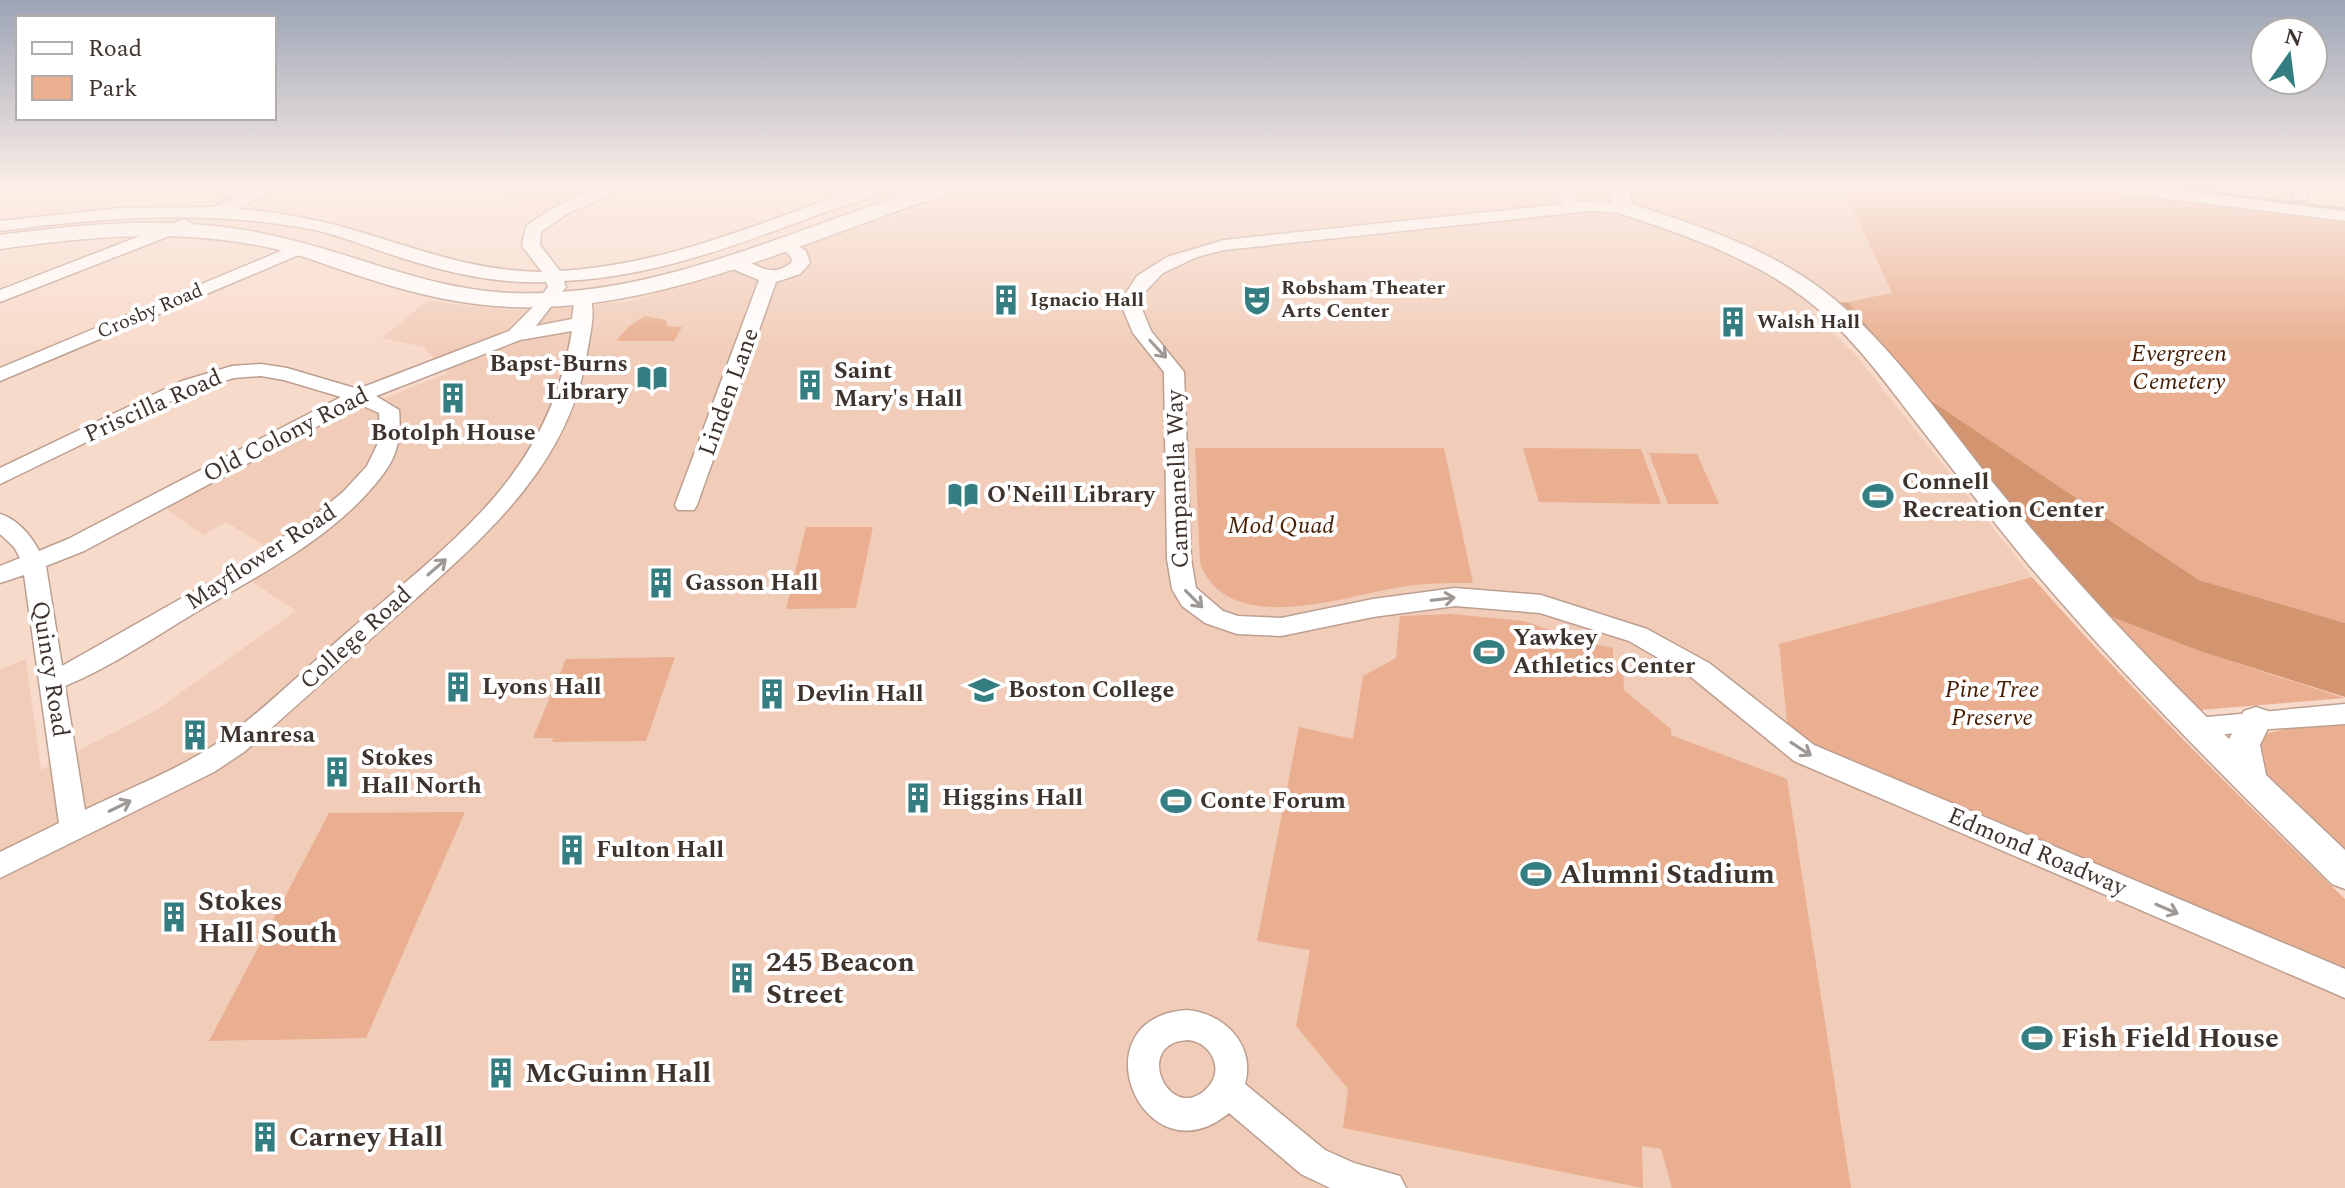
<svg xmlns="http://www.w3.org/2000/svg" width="2345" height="1188" font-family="Spectral,serif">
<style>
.built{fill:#f1cdb9}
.green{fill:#e9af90}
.forest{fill:#d39470}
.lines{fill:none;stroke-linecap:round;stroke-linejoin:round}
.minor-casing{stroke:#bc9f90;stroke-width:3}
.major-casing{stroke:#bc9f90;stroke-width:3}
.minor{fill:#fff;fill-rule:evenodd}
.major{fill:#fff;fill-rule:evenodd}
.tram{stroke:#9f8a7e;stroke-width:2}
.oneway{stroke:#9f9996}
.labels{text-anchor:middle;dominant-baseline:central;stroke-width:8;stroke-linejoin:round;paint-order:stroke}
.far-poi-label{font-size:20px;font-weight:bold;fill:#3f332d;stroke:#fff;text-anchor:start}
.far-street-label{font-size:20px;fill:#3f332d;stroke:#fff}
.park-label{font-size:24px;font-style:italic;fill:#461d02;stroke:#fff}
.poi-label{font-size:24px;font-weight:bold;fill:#3f332d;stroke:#fff;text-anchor:start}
.street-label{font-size:24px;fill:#3f332d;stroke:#fff}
.near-poi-label{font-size:28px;font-weight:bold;fill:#3f332d;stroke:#fff;text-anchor:start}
</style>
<rect width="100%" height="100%" fill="#f8daca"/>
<path class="built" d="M476,185h130l-57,24z
M1002,185h839l51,109 -83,15 46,45 177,223 -35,8 348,389v214h-2345v-519l26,-10 15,111 114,-59 141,-100 -48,-32 35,-22 -57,-35 -23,13 -38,-27 166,-89 117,-46 -25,-26 -41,-9 45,-37 83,9 122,-9 316,-102z"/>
<path class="green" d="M1841,185h210l294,37v401l-146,-43 -275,-184 -76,-94 44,-9z
M645,316l21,4 1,6 15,1 -8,14h-58l13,-15z
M1195,448h249l29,135c-25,0 -49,0 -73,4 -59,10 -172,51 -200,-24z
M1523,448l118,1 20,55 -122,-2z
M1649,453l48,1 22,50h-51z
M806,527h67l-17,81 -70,1z
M2032,577c99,113 205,218 313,322v75l-530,-224 -27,-17 -9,-89z
M2099,612l103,40 143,46 -145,12 -15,-6z
M1452,614l71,7 66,22 24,5v14l10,2 1,26 47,39v6l116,44 64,409h-179l-11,-39 -19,-3 1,42 -300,-60 5,-39 -52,-63 14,-76 -53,-9 42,-214 54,12 10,-63 33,-18 4,-42z
M675,657l-29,84 -94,1 1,-4h-20l33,-79z
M2345,725v134l-79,-78 -10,-45 34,-8z
M465,812l-99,226 -157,3 120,-228z"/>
<path class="forest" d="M1848,302l76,94 275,184 146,43v74l-143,-45 -103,-40 -262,-309z"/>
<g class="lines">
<g class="minor-casing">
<path id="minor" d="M198,185h28l23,6 12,-6h22l-45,24c33,3 66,8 98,16 75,20 125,45 206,47l-20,-26 4,-20c31,-22 66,-41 105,-41l-66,30 -24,17 -1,13 20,26c108,-6 207,-51 308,-86h25c-14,13 -44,18 -62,25 -87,32 -174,67 -267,71l2,6 -30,39 36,-7 3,-25h14c7,15 2,37 -1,53 -17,121 -108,194 -194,271 -50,45 -100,90 -150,134l-30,20 -214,106v-26l59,-29 -35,-248 -24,8v-17l20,-8 -6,-11 -14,-13v-20c17,5 31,21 39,37l29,-12 273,-142 -57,-17 -23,-4 -27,2 -38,11 -196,95v-16l182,-87 50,-15 29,-2 26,4 71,21 151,-58 24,-24 15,-20 -2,-5c-48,2 -98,-9 -144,-24 -29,-9 -57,-21 -87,-28 -105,-21 -210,-13 -315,1v-10l119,-13 95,-1 21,-10zM572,331c-24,146 -118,208 -222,299 -41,35 -81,76 -124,107 -42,31 -95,50 -141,73l-20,-124c46,-19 86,-47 128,-72 67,-40 144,-77 191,-141 15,-20 17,-39 15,-63l-23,-14 144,-56zM359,404l20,9 1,26 -13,27 -24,26 -34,28 -74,48 -173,98 -16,-100 38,-15z
M1548,185h17l14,17 44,1 8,5 -8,5 -32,-2 -367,39 -27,7 -34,16 -19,20 -2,16 9,22 33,41 7,187 5,29 27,23 15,5 43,2 92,-19 82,-11 86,7 106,34 62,34 105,82 531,224v29l-551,-237 -103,-84 -62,-36 -89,-28 -85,-7 -82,11 -92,19 -44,-2 -32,-11 -23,-17 -10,-17 -5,-30 -3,-187 -31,-39 -10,-24 3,-16 11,-17 30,-19 57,-17 339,-36z
M2295,185h16l-5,15h-12l-2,-4z
M184,219l9,5 -3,4 -190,74v-12z
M786,238l20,13 4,12 -10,11 -24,8 -79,223 -3,5h-16l-3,-5 84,-225 -24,-10 -10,-9 9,-5c22,6 36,25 58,6l-1,-5 -14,-14z
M300,243l9,5 -3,4 -306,129v-13z
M2345,704v20l-89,6 -59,8 -9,-3 -4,-7 4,-7 9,-3z
M1187,1010c37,3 69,35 58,74l80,66 29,13 46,13 6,12h-76l-29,-14 -72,-61c-86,71 -155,-95 -42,-103zM1187,1040c22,1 38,27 22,46 -37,43 -79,-42 -22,-46z"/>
</g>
<g class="major-casing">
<path id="major" d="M935,185h33l-3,4c-148,44 -296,124 -454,118 -49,-2 -96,-13 -142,-28 -33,-10 -65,-24 -98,-31 -90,-20 -181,-12 -271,1v-14c90,-12 181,-20 270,0 82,17 155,54 240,58 149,6 286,-67 425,-108z
M1607,185h20l5,19c67,22 136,44 192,87 68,52 125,138 179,204 71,86 147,167 226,244l15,-28 12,-4 12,4 4,9 -12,25 6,30 79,75v39l-13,-5c-106,-105 -212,-210 -308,-325 -35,-43 -70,-88 -105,-133 -34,-44 -67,-91 -112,-126 -56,-43 -125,-66 -191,-88z
M2097,185h62l186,24v12l-238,-30z"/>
</g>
<use href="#minor" class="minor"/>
<use href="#major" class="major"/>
<path class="tram" d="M2147,185l198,25"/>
</g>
<defs><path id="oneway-shaft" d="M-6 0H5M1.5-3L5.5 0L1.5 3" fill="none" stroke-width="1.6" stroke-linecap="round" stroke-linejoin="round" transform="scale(2)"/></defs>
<g class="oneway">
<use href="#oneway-shaft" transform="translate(1158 349) rotate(47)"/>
<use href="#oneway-shaft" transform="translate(437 567) rotate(-41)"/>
<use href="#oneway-shaft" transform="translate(1194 599) rotate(45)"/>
<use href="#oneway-shaft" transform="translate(1443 599) rotate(-7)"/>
<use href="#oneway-shaft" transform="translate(1801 749) rotate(33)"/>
<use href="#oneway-shaft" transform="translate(120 806) rotate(-26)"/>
<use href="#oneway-shaft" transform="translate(2167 909) rotate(23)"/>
</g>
<linearGradient id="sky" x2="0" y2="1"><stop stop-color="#9ca4b5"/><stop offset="0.53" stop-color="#fceee7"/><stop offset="1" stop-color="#fceee7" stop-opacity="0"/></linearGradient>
<rect width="2345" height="352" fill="url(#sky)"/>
<defs>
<g id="building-bare" transform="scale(2.4)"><path d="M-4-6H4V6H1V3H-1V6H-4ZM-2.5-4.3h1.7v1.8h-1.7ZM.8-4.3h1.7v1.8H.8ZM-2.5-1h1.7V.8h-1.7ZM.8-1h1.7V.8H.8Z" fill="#347d80" stroke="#fff" stroke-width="2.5" paint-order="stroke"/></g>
<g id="theatre-bare" transform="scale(2.4)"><path d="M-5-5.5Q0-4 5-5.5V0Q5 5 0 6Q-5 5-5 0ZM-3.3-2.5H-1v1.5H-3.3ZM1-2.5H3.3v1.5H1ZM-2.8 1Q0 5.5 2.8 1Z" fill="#347d80" stroke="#fff" stroke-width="2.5" paint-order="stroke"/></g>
<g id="library-bare" transform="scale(2.4)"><path d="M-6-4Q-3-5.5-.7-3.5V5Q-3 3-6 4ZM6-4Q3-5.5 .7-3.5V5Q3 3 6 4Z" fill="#347d80" stroke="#fff" stroke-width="2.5" paint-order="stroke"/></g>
<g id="stadium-bare" transform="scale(2.4)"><path d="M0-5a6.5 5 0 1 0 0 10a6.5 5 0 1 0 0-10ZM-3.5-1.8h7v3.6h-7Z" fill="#347d80" stroke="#fff" stroke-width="2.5" paint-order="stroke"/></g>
<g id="university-bare" transform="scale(2.4)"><path d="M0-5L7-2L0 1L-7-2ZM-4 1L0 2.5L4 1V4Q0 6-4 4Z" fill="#347d80" stroke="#fff" stroke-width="2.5" paint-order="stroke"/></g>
</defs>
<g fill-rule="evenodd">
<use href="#building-bare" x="1006" y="300"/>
<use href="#theatre-bare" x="1257" y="300"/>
<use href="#building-bare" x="1733" y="322"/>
<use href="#library-bare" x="652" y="378"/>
<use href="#building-bare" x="810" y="385"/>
<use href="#building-bare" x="453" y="398"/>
<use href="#library-bare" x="963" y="495"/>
<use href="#stadium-bare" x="1878" y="496"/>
<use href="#building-bare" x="661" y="583"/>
<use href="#stadium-bare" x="1489" y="652"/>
<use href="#building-bare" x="458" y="687"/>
<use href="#university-bare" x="984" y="690"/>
<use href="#building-bare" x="772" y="694"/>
<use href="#building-bare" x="195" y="735"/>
<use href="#building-bare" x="337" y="772"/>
<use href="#building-bare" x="918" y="798"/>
<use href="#stadium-bare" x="1176" y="801"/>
<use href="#building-bare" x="572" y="850"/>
<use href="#stadium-bare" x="1536" y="874"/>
<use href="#building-bare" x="174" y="917"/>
<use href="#building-bare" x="742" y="978"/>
<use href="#stadium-bare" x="2037" y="1038"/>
<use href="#building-bare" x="501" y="1073"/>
<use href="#building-bare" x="265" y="1137"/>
</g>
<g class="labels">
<g class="far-poi-label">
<text x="1281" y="288">Robsham Theater<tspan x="1281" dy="23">Arts Center</tspan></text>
<text x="1030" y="300">Ignacio Hall</text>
<text x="1757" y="322">Walsh Hall</text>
</g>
<g class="far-street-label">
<text transform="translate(150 311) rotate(-23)">Crosby Road</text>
</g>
<g class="park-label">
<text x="2179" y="354">Evergreen<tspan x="2179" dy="28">Cemetery</tspan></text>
<text x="1281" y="526">Mod Quad</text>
<text x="1992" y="690">Pine Tree<tspan x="1992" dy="28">Preserve</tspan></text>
</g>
<g class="poi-label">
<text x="628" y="364" text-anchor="end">Bapst-Burns<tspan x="628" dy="28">Library</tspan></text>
<text x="834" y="371">Saint<tspan x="834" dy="28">Mary's Hall</tspan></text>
<text x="453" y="433" text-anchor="middle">Botolph House</text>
<text x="1902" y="482">Connell<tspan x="1902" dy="28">Recreation Center</tspan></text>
<text x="987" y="495">O'Neill Library</text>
<text x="685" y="583">Gasson Hall</text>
<text x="1513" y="638">Yawkey<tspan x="1513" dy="28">Athletics Center</tspan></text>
<text x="482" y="687">Lyons Hall</text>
<text x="1008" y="690">Boston College</text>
<text x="796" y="694">Devlin Hall</text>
<text x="219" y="735">Manresa</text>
<text x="361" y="758">Stokes<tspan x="361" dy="28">Hall North</tspan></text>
<text x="942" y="798">Higgins Hall</text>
<text x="1200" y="801">Conte Forum</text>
<text x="596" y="850">Fulton Hall</text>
</g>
<g class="street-label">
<text transform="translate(729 392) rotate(-70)">Linden Lane</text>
<text transform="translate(153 406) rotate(-24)">Priscilla Road</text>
<text transform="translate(286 435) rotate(-27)">Old Colony Road</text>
<text transform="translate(1178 479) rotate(-92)">Campanella Way</text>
<text transform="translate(261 557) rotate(-33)">Mayflower Road</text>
<text transform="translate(356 638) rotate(-42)">College Road</text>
<text transform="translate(50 669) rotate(81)">Quincy Road</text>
<text transform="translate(2037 852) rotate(23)">Edmond Roadway</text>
</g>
<g class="near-poi-label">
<text x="1560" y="874">Alumni Stadium</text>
<text x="198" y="901">Stokes<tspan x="198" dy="32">Hall South</tspan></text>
<text x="766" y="962">245 Beacon<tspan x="766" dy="32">Street</tspan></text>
<text x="2061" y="1038">Fish Field House</text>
<text x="525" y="1073">McGuinn Hall</text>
<text x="289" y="1137">Carney Hall</text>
</g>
</g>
<rect x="16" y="16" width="260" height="104" fill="#ffffff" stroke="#b2adab" stroke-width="2"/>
<rect x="32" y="42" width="40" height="12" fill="#ffffff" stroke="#b2adab" stroke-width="2"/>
<text x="88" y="56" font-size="24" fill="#3f332d">Road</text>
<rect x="32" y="76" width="40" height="24" fill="#e9af90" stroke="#b2adab" stroke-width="2"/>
<text x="88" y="96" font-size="24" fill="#3f332d">Park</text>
<g transform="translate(2289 56) rotate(14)"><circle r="38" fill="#ffffff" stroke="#b2adab" stroke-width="2"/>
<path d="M0-6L14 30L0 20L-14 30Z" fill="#347d80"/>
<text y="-12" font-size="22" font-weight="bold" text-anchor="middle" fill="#3f332d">N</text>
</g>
</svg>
